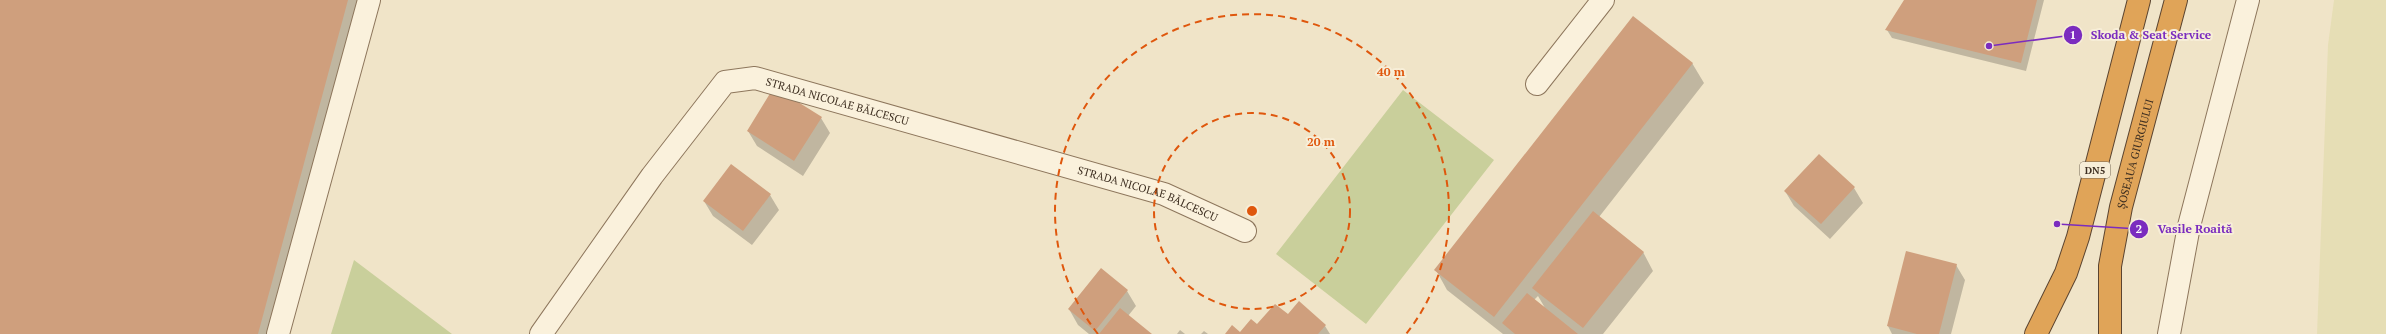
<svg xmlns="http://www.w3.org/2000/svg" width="2386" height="334" font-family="'PT Serif',serif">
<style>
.farmland{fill:#e6deb5}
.green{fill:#c9cf9b}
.shadow{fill:#0003;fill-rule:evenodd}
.building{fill:#cf9f7d}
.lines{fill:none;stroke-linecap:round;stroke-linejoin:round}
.minor-casing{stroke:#8d765c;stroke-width:24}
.highway-casing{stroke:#5b4430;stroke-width:24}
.minor{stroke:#faf1dc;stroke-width:22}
.highway{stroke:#e0a458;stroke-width:22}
.ring{fill:none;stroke:#df570d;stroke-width:2;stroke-dasharray:7 5}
.labels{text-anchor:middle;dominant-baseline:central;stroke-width:4;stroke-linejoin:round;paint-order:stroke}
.shield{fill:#f7eed8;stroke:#756857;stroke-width:1}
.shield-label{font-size:10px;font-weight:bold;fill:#3d2e20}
.street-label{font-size:11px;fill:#3d2e20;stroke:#f7eed8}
.centre{fill:#df570d;stroke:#f7eed8;stroke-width:2}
.ring-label{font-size:12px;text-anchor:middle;font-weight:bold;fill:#df570d;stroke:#f7eed8;stroke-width:4;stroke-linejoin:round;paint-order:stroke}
.leader{fill:none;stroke:#7b2cbf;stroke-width:1.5}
.callout-dot{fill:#7b2cbf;stroke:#f7eed8;stroke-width:1.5}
.mark-label{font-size:12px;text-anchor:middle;font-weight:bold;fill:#fff}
.callout-label{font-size:12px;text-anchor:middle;font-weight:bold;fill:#7b2cbf;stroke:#f7eed8;stroke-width:4;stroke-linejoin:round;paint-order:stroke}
</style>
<rect width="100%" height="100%" fill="#f0e4c8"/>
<path class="farmland" d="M2334,0h52v334h-69l11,-289z"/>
<path class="green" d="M1403,90l91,70 -128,164 -90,-70z
M354,260l98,74h-121z"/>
<path class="shadow" d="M0,0h365l-90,334h-275z
M1906,0h138l-18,71 -134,-33 -5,-8z
M1692,63l12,20 -105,134 44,35 10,19 -50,63h-100l-56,-44 -11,-20zM1538,296l7,12 -11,-8z
M821,118l9,15 -27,43 -46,-30 -9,-15z
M1854,188l9,15 -33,36 -36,-33 -9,-15z
M770,195l9,15 -27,35 -39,-29 -9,-15z
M1956,265l9,15 -14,54h-59l-4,-8z
M1127,291l9,15 -8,10 22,18h-61l-11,-9 -9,-16z
M1288,316l37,10 5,8h-104l14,-1z
M1180,330l5,4h-8z
M1204,331l4,3h-7z"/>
<path class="building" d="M0,0h348l-90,334h-258z
M1904,0h133l-16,63 -136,-33z
M1633,16l60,47 -199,254 -60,-47z
M774,87l48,30 -28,44 -47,-30z
M1819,154l36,33 -34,37 -37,-33z
M731,164l40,30 -28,37 -40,-30z
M1593,211l51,41 -61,76 -51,-40z
M1906,251l51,13 -18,70h-22l-30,-8z
M1101,268l27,22 -33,41 -27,-22z
M1527,293l51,41h-63l-13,-11z
M1299,301l27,24 -8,9h-93l7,-9 8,7 11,-13 6,5 18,-20 13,10z
M1120,308l32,26h-53z"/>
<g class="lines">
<g class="minor-casing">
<g id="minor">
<path d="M1537,84l66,-84"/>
<path d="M278,334l91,-334"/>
<path id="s1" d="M541,334l111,-158 73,-94 30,-4 409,116 81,37"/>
<path d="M2169,334l20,-108 59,-226"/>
</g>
</g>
<g class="highway-casing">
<g id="highway">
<path d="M2036,334l30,-61 12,-36 61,-237"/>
<path id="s2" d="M2110,334v-68l11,-59 55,-207"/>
</g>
</g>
<use href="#minor" class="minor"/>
<use href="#highway" class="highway"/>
</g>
<g class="ring">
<circle cx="1252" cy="211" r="98"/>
<path d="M1098 334A197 197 0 1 1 1406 334"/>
</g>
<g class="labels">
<rect class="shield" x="2080" y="162" width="30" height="16" rx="3"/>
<g class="shield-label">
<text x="2095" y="170">DN5</text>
</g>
<g class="street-label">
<text stroke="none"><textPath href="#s1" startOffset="428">STRADA NICOLAE BĂLCESCU</textPath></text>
<text stroke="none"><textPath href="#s2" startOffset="183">ȘOSEAUA GIURGIULUI</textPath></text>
<text stroke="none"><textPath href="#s1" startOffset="752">STRADA NICOLAE BĂLCESCU</textPath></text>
</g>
</g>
<circle cx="1252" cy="211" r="6" class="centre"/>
<g class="ring-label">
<text x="1391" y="76">40 m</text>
<text x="1321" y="146">20 m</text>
</g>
<path class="leader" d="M1989 46L2073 35M2057 224L2139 229"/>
<g class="callout-dot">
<circle cx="1989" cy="46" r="4"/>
<circle cx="2057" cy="224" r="4"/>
<circle cx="2073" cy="35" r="10"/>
<circle cx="2139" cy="229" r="10"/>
</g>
<g class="mark-label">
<text x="2073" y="39">1</text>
<text x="2139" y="233">2</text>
</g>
<g class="callout-label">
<text x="2151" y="39">Skoda &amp; Seat Service</text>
<text x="2195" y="233">Vasile Roaită</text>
</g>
</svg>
